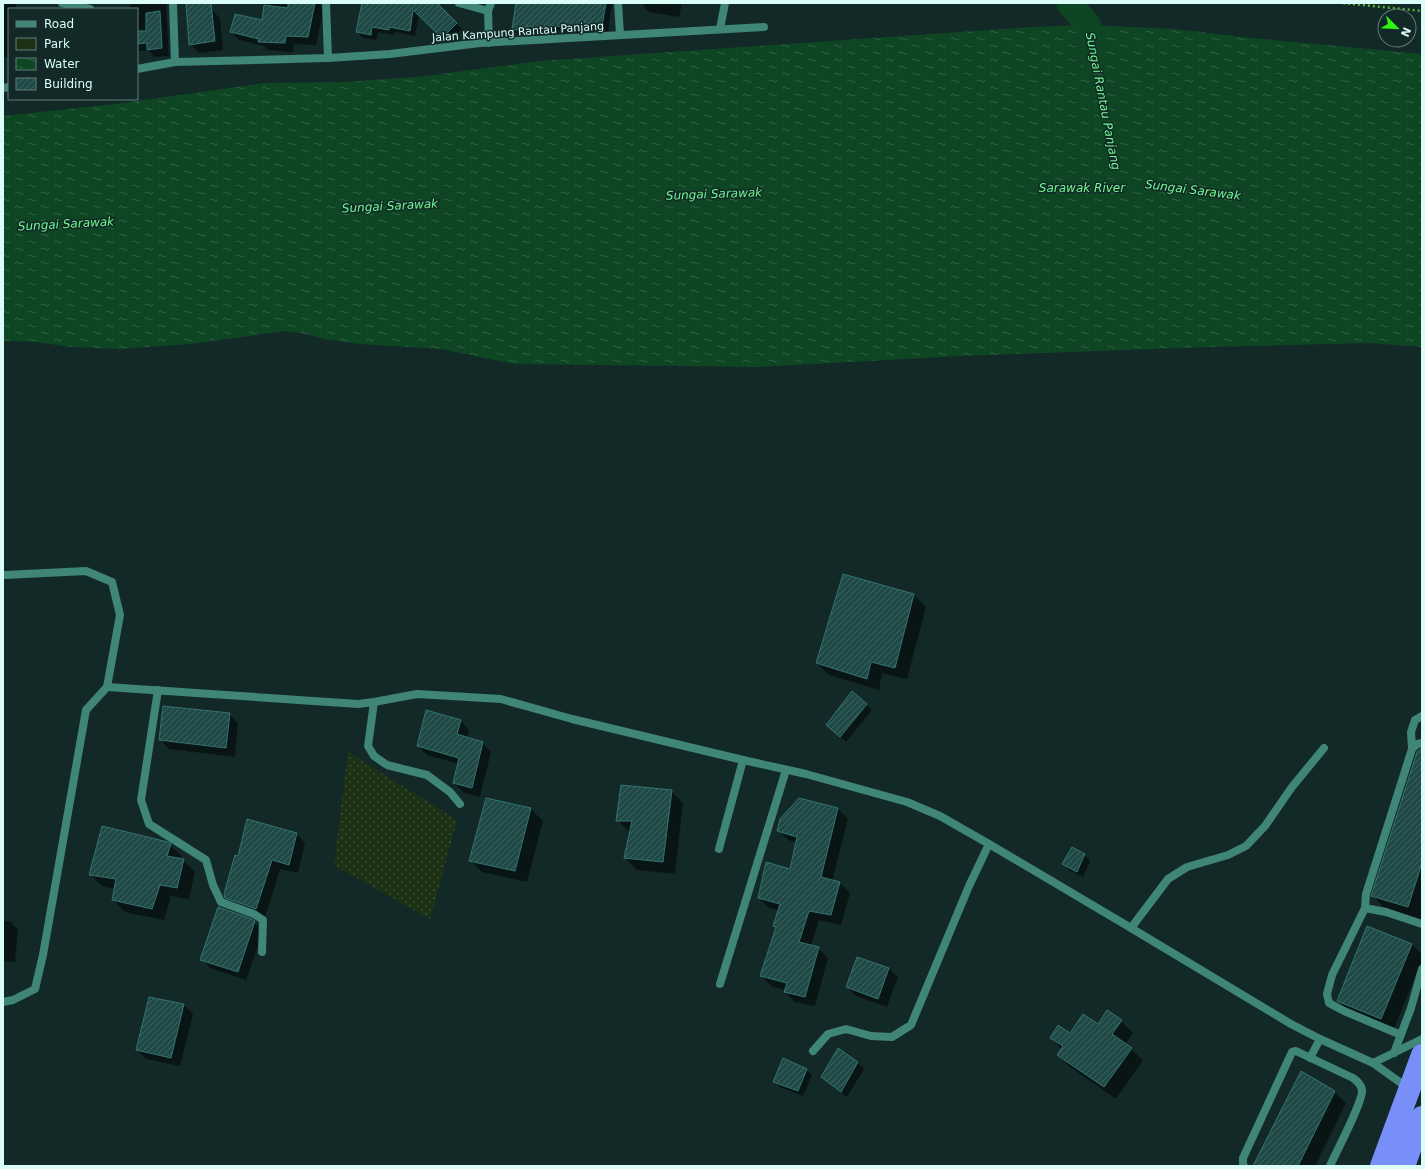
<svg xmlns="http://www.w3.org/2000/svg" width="1425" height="1169" font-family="'DejaVu Sans',sans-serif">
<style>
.green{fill:url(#green-dots)}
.water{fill:url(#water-ripples)}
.shadow{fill:#0007}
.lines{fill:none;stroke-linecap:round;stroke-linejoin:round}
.river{stroke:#0e4624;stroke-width:26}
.building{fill:url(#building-hatch);stroke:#327471}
.path{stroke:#5cb637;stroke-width:2.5;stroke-dasharray:2 3;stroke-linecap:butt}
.service{stroke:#3f8578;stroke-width:8}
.minor{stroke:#3f8578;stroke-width:8}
.trunk{stroke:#788ef8;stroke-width:22}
.labels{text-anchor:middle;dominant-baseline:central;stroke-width:3;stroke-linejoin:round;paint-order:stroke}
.street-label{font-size:11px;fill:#dbfdf9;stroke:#122927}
.water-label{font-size:12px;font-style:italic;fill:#6ef88e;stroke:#122927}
</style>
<defs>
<pattern id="green-dots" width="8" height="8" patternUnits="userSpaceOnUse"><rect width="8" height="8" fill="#1d3215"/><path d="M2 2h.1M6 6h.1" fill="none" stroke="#3d5138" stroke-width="1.8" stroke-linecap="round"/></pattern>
<pattern id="water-ripples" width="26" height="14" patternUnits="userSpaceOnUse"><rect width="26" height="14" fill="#0e4624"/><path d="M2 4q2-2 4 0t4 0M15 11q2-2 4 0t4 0" fill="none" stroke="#306245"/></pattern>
<pattern id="building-hatch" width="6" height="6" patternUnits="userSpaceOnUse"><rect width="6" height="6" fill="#1f4947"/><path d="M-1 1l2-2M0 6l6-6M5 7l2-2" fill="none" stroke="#3f6462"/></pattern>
</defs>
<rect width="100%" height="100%" fill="#122927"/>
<path class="green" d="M348,752l109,68 -27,99 -96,-54z"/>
<path class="water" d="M1088,25l87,4 77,9 170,16v293l-54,-4 -160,4 -246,9 -205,11 -243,-3 -73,-15 -82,-5 -35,-5 -18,-5 -21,-3 -95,13 -69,5 -50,-2 -35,-5 -33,-1v-225l120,-13 142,-20 76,-1 76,-5 123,-16 494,-34z"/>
<path class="shadow" d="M3,3h12l2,6h-8v48h-6z
M131,3h35l3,53 -14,1 -6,-6h-12v-42h-7z
M187,3l24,6 9,9 3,32 -24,3 -9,-9z
M258,3h61l5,5 -8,37 -22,-1 -1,8 -25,-2 -4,-4 -25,-6 -8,-8 32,-10 2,-17z
M357,3h78l27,26 -14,14 -29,-29 -4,22 -20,-4 -1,3 -16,-3 -2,8 -13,-2 -5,-6 5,-29z
M517,3h95l-4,28 -23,-4 -1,8 -29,-5 -1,6 -21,-5 -1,6 -13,-2 -6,-6z
M644,3h38l-3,14 -30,-5 -6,-6z
M914,595l12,12 -19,72 -25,-6 -3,17 -50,-15 -12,-12z
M866,704l6,6 -26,32 -13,-12z
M229,714l9,9 -3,34 -66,-8 -8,-9z
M461,721l8,9 -2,8 16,5 8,9 -11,45 -17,-5 -9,-9 5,-19 -32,-9 -9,-9z
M1422,757v155l-2,7 -36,-11 -11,-12z
M671,791l12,12 -8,71 -38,-4 -12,-12 5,-26 -13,-12z
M487,799l44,10 12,12 -16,61 -45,-10 -12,-12z
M799,800l39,9 10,10 -16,62 8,2 10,10 -9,32 -22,-5 -8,26 7,2 10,10 -13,48 -20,-4 -10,-10 1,-2 -15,-4 -10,-10 15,-48 -2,-2 5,-16 -10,-2 -10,-10 31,-28 7,-27 -9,-3 -10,-10z
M296,834l9,9 -7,30 -18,-4 -15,48 -30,-11 -9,-9 12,-40z
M170,845l12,12 -1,3h2l12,12 -6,27 -18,-3 -7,24 -39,-8 -12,-12 2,-11 -13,-3 -12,-12z
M1072,848l13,7 5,6 -7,16 -14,-7 -5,-6z
M3,921h7l8,9 -3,32 -12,-1z
M254,922l9,9 -17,49 -36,-12 -8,-9z
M1412,944l10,11v5l-29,71 -43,-19 -12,-11z
M858,958l31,11 9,8 -11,30 -31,-11 -9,-9z
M150,998l34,7 9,9 -13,52 -34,-7 -9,-9z
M1121,1021l12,12 -8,11 18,16 -27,39 -46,-32 -12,-12 4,-6 -11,-11 19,-3z
M839,1049l19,14 6,6 -17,28 -25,-20z
M806,1069l6,6 -9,21 -23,-9 -6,-5z
M1334,1092l12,11 -31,63h-59z"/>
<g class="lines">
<path class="river" d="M1069,3l19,22 7,35"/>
</g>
<path class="building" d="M186,3h25l4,38 -26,4z
M288,3h27l-7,34 -22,-1 -1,7 -27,-1 1,-3 -29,-7 5,-18 27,6 2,-15 24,3z
M362,3h75l20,20 -15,15 -29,-28 -3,21 -21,-4v3l-17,-3 -1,8 -15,-3z
M516,3h90l-4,23 -22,-4 -1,8 -29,-5 -1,5 -22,-4 -1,6 -14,-3z
M160,11l2,37 -15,2v-7l-10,1v-13h9v-18z
M843,574l71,20 -19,74 -24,-6 -4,17 -51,-16z
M852,691l15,13 -27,33 -14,-12z
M163,706l67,7 -4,35 -67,-8z
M426,710l35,10 -4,14 26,8 -11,46 -19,-5 6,-25 -42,-12z
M1420,749h2v114l-14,44 -37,-11 46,-144z
M621,785l51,5 -9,72 -39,-4 8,-37h-16z
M486,798l45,10 -16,63 -46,-10z
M799,798l39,10 -17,69 19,5 -9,33 -22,-4 -10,31 20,5 -14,50 -21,-5 3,-9 -27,-7 16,-49 -3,-1 7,-22 -22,-6 8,-36 24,7 7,-32 -20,-6 3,-12z
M247,819l50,14 -8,32 -17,-5 -16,49 -31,-11 -1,-4 11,-39 3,1z
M102,826l66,16 3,2 -4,12 17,3 -7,29 -17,-3 -8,24 -40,-9 4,-21 -27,-4z
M1072,847l13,7 -8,18 -15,-8z
M218,907l34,12 3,2 -17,51 -38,-12z
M1367,926l45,18 -31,75 -44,-18z
M857,957l32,11 -11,31 -32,-12z
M149,997l35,7 -13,54 -35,-8z
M1107,1010l15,10 -10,14 20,14 -28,39 -47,-32 6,-9 -13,-8 8,-13 12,8 13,-19 15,10z
M838,1048l20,14 -17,30 -20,-15z
M783,1058l24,11 -9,22 -25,-9z
M1301,1071l34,20 -37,75h-45z"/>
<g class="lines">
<path class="path" d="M1343,3l79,8"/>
<path class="service" d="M5,575l81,-4 26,11 8,33 -13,72
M158,690l-17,110 8,24 57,36 7,25 8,17 33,12 9,6 -1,32
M1422,743l-5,1 -5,5 -46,145 -1,14 21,4 36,12
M1412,749l-1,-17 4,-12 7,-4
M719,849l24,-89
M1365,908l-33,67 -5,19 2,9 15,8 57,24
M1131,928l37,-49 19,-12 41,-12 18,-9 19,-20 27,-39 32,-39
M720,984l66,-214
M813,1051l15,-17 18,-5 25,7 21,1 19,-12 58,-139 20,-42
M1394,1053l17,-45 11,-39
M1310,1058l10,-19
M1244,1166l-1,-2v-6l49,-106 4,-1 57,27c4,3 8,6 9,12 1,12 -26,62 -32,76"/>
<path class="minor" d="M62,3l28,6
M173,3l2,59
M326,3l2,55 62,-4 90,-11 284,-16
M459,3l29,8
M618,3l2,32
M720,29l5,-26
M489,43l-1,-32 3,-8
M137,69l38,-7 153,-4
M3,88l6,-1
M374,702l-6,44 6,10 13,9 40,10 23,17 10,12
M3,1002l10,-2 22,-11 8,-34 43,-245 21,-23 251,17 16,-2 43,-8 84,5 71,20 171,41 63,14 101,28 33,14 49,28 142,84 160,96 29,15 53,24 35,25
M1373,1063l49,-24"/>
<path class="trunk" d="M1381,1166l41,-111
M1404,1166l18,-49"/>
</g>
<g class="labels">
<g class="street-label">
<text transform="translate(518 32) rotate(-4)">Jalan Kampung Rantau Panjang</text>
</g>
<g class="water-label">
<text transform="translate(1103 101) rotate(79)">Sungai Rantau Panjang</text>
<text x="1082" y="188">Sarawak River</text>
<text transform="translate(1193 190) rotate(7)">Sungai Sarawak</text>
<text transform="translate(714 194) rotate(-2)">Sungai Sarawak</text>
<text transform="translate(390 206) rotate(-3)">Sungai Sarawak</text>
<text transform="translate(66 224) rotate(-3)">Sungai Sarawak</text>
</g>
</g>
<rect width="1425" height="1169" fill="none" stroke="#dbfdf9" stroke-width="8"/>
<rect x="8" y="8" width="130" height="92" fill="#122927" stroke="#627e7b"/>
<rect x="16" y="21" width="20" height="6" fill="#3f8578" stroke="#627e7b"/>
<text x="44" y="28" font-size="12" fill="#dbfdf9">Road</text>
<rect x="16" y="38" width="20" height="12" fill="#1d3215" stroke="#627e7b"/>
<text x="44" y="48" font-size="12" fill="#dbfdf9">Park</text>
<rect x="16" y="58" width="20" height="12" fill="url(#water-ripples)" stroke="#627e7b"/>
<text x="44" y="68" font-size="12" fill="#dbfdf9">Water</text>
<rect x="16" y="78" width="20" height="12" fill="url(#building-hatch)" stroke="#627e7b"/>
<text x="44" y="88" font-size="12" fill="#dbfdf9">Building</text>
<g transform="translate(1397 28) rotate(114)"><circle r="19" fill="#122927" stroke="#627e7b"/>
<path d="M0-3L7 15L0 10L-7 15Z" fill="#2ff411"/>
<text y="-6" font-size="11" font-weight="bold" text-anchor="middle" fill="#dbfdf9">N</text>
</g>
</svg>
